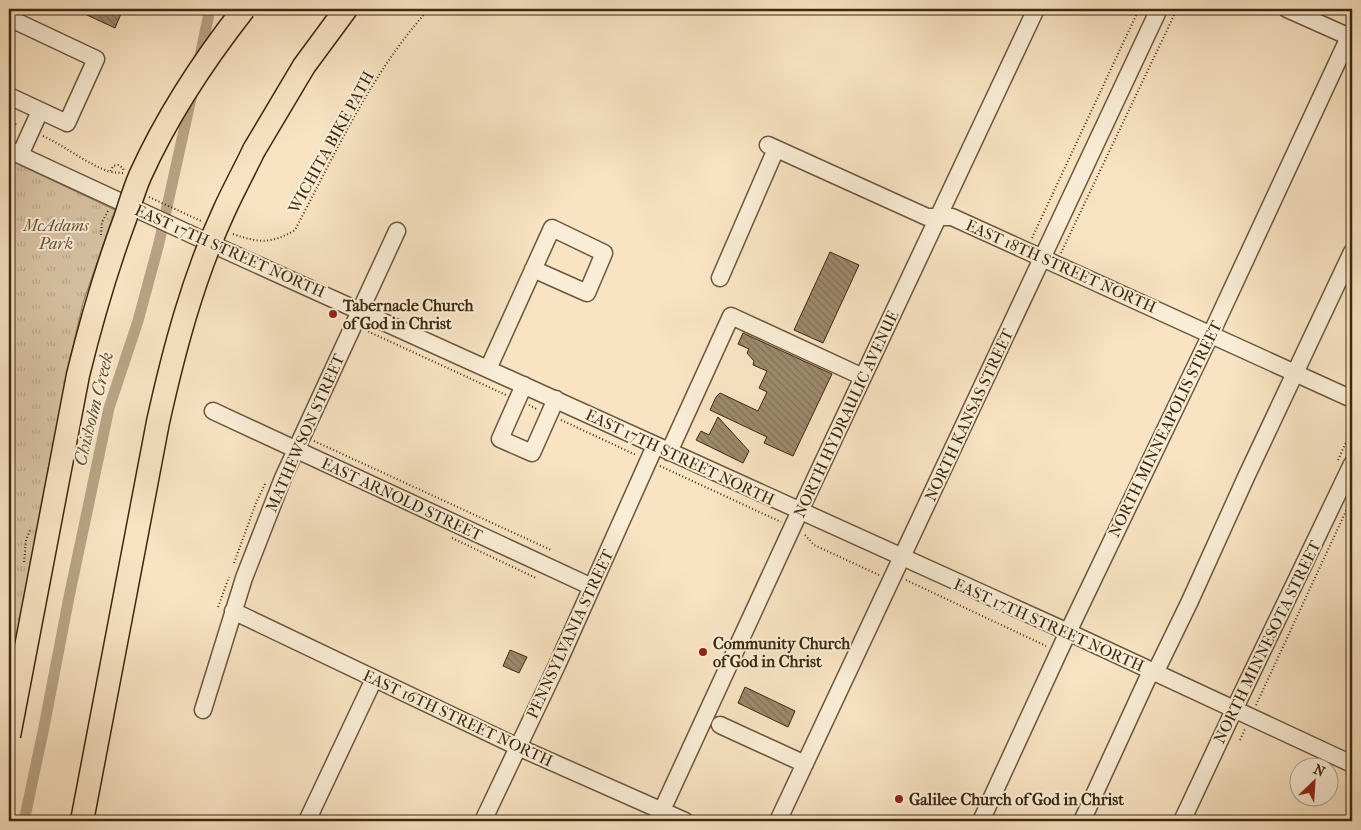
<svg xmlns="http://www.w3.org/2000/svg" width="1361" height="830" font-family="'IM FELL French Canon',serif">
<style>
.park{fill:url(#park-tufts);stroke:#8a765a}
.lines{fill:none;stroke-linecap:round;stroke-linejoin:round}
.canal{stroke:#b8a485;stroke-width:11}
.building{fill:url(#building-back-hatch);stroke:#3c2910}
.minor-casing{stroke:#6b583c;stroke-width:19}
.highway-casing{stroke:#3c2910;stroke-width:25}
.path{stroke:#3c2910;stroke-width:2;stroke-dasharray:1 2.5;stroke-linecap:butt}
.minor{stroke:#faedd7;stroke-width:16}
.highway{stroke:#f8e3c2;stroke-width:22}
.highway-bridge-casing{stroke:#3c2910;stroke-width:25;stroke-linecap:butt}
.highway-bridge{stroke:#f8e3c2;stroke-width:22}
.poi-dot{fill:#8f2418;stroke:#faedd7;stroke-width:2}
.labels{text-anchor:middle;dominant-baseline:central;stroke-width:4;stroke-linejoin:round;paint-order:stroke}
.street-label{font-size:16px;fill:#3c2910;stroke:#faedd7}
.park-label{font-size:16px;font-style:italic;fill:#635035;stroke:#faedd7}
.poi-label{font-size:16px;font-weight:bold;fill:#3c2910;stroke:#faedd7;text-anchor:start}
.water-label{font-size:18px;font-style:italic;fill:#614e33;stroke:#faedd7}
</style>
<defs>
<pattern id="park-tufts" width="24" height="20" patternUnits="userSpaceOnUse" patternTransform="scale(1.25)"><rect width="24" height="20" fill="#d8c3a4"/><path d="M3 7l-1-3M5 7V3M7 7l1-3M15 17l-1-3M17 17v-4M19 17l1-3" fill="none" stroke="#baa88c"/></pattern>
<pattern id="building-back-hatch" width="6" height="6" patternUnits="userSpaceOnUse" patternTransform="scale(1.25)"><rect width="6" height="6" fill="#9e8a6d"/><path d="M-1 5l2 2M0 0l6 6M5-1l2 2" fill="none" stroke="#827158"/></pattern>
</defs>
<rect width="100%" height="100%" fill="#f8e3c2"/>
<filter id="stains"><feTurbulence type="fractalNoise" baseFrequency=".004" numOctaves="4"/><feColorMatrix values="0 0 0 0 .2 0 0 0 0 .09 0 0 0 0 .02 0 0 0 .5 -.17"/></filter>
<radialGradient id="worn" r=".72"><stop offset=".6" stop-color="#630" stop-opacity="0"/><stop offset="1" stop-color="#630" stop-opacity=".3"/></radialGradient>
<path class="park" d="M9,160l106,50 -32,93 -14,60 -60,315z"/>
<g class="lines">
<path class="canal" d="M199,61l11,-52
M24,821l20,-94 25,-130 40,-189 29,-87 21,-78 33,-149"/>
</g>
<path class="building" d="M74,9h49l-8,19z
M830,252l29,13 -36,78 -29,-13z
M743,333l89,41 -39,82 -29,-13 3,-6 -57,-27 6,-13 4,-4 38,18 9,-19 -8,-4 8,-17 -14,-6 1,-4 -7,-8 2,-4 -11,-5z
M718,417l31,34 -6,12 -47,-23 5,-9 8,4z
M510,650l17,7 -8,16 -16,-7z
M745,687l50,24 -7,16 -50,-24z"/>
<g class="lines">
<g class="minor-casing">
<path id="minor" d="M1287,9l65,29
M9,18l87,41 -29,64 -58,-27
M768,145l159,72h25l400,182
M9,150l207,96 852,386 284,132
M20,155l20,-44
M720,278l56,-129
M488,369l64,-141 52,25 -17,40 -54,-24
M524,385l-24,54 32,14 24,-54
M213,411l379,176
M669,452l62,-136 132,61
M233,611l285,136 167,74
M1155,673l35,-72 57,-126 105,-223
M203,710l41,-132 39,-100 114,-247
M720,725l85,39
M307,821l67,-142
M483,821l75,-158 97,-217
M657,821l135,-293 244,-519
M778,821l381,-812
M981,821l87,-189 143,-298 138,-297
M1082,821l69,-150
M1182,821l52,-111 118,-246"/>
</g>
<g class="highway-casing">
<path id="highway" d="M254,150l50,-84 42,-57"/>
</g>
<path class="path" d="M9,121l9,4
M43,136c24,11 42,27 67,36
M123,173l-13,-1 3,-6 5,-1 5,3 1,4
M149,197l52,24
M233,234c25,9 39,10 62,-4 39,-74 77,-159 134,-221
M101,235l1,-13 6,-11
M1032,238l107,-229
M1061,253l116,-244
M365,330l141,65
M529,405l9,5
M561,420l75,35
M314,441l237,109
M1338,460l14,-31
M660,466l121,56
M805,535l9,10 65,30
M452,538l84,40
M24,562l2,-22 5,-12
M234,563l22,-60 9,-19
M906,580l140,66
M218,607l11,-30
M1256,705l96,-207
M1240,740l5,-11"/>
<use href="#minor" class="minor"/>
<use href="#highway" class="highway"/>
<g class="highway-bridge-casing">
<path id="highway-bridge" d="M9,736l69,-361c13,-53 28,-105 47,-156 5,-15 9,-29 15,-43 27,-60 64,-116 104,-167
M82,821l76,-399c16,-72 35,-144 66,-211 9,-20 20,-40 30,-61"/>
</g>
<use href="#highway-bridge" class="highway-bridge"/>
</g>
<g class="poi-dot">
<circle cx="333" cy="314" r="5"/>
<circle cx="703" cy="652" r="5"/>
<circle cx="899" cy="799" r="5"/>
</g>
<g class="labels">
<g class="street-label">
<text transform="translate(331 142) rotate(-61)">WICHITA BIKE PATH</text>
<text transform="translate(230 251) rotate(24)">EAST 17TH STREET NORTH</text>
<text transform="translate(1061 266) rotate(24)">EAST 18TH STREET NORTH</text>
<text transform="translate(846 414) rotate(-65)">NORTH HYDRAULIC AVENUE</text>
<text transform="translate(969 415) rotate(-65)">NORTH KANSAS STREET</text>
<text transform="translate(1165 429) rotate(-64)">NORTH MINNEAPOLIS STREET</text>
<text transform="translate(305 433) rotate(-66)">MATHEWSON STREET</text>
<text transform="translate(680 457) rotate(25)">EAST 17TH STREET NORTH</text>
<text transform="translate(402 499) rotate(25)">EAST ARNOLD STREET</text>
<text transform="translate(1049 625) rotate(24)">EAST 17TH STREET NORTH</text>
<text transform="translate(570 634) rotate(-65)">PENNSYLVANIA STREET</text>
<text transform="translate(1267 642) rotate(-64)">NORTH MINNESOTA STREET</text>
<text transform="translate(458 718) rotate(25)">EAST 16TH STREET NORTH</text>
</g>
<g class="park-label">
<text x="56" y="225">McAdams<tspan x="56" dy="18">Park</tspan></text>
</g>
<g class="poi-label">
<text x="343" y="305">Tabernacle Church<tspan x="343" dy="18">of God in Christ</tspan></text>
<text x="713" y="643">Community Church<tspan x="713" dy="18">of God in Christ</tspan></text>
<text x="909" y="799">Galilee Church of God in Christ</text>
</g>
<g class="water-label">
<text transform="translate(94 409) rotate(-76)">Chisholm Creek</text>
</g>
</g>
<rect width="1361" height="830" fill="none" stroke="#f8e3c2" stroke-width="30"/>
<rect x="10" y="10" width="1341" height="810" fill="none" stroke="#3c2910" stroke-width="2.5"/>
<rect x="15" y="15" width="1331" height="800" fill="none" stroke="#3c2910"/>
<g transform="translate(1314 782) rotate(25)"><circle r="24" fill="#faedd7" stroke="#ae9f87"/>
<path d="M0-4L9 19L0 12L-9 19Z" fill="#8f2418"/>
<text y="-8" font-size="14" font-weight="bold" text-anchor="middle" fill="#3c2910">N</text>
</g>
<rect width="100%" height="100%" filter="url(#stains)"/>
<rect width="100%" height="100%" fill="url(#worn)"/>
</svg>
